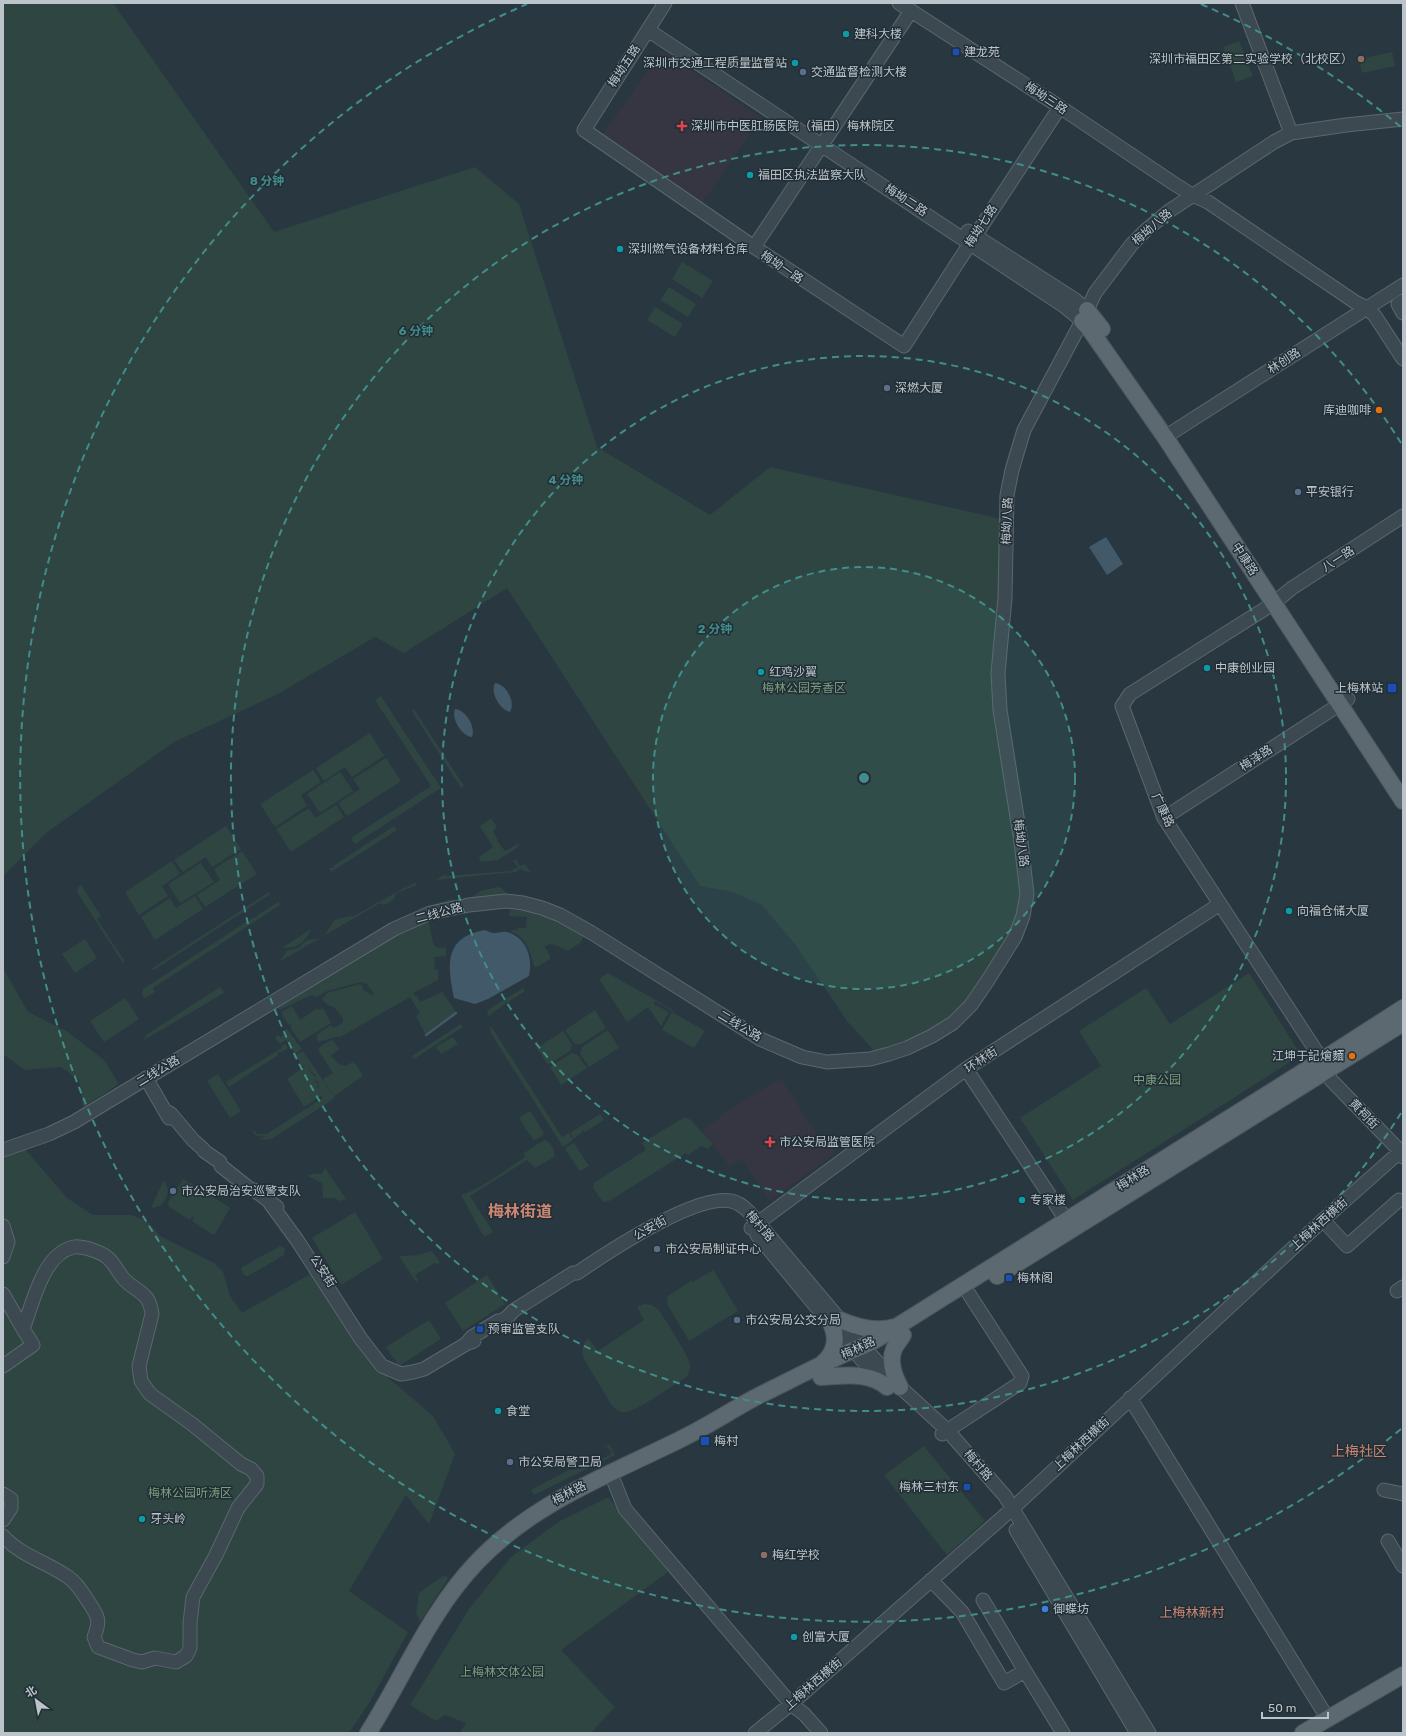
<svg xmlns="http://www.w3.org/2000/svg" width="1406" height="1736" font-family="Rubik,'Noto Sans SC',sans-serif">
<style>
.medical{fill:#353642}
.green{fill:#2e4541}
.water{fill:#415968}
.lines{fill:none;stroke-linecap:round;stroke-linejoin:round}
.stream{stroke:#415968;stroke-width:2.5}
.minor-casing{stroke:#5b676e;stroke-width:15}
.major-casing{stroke:#4a555d;stroke-width:18}
.minor{stroke:#3d4950;stroke-width:13}
.major{stroke:#5c6970;stroke-width:16}
.ring{fill:none;stroke:#428d8a;stroke-width:2;stroke-dasharray:7 5}
.culture-dot{fill:#0f9aa8;stroke:#222e36;stroke-width:1.5}
.transit-dot{fill:#1a4fb4;stroke:#222e36;stroke-width:1.5}
.education-dot{fill:#8d6e63;stroke:#222e36;stroke-width:1.5}
.service-dot{fill:#5c6f8a;stroke:#222e36;stroke-width:1.5}
.health-dot{fill:#e0444e;stroke:#222e36;stroke-width:1.5}
.food-dot{fill:#e8710a;stroke:#222e36;stroke-width:1.5}
.shop-dot{fill:#3f7fe0;stroke:#222e36;stroke-width:1.5}
.labels{text-anchor:middle;dominant-baseline:central;stroke-width:3;stroke-linejoin:round;paint-order:stroke}
.poi-label{font-size:12px;fill:#bac4ca;stroke:#222e36;text-anchor:start}
.street-label{font-size:12px;fill:#bac4ca;stroke:#222e36}
.park-label{font-size:12px;fill:#7b9e7c;stroke:#222e36}
.neighbourhood-label{font-size:13px;fill:#cc8773;stroke:#222e36}
.quarter-label{font-size:14px;fill:#cc8773;stroke:#222e36}
.district-label{font-size:16px;font-weight:bold;fill:#cc8773;stroke:#222e36}
.centre{fill:#428d8a;stroke:#222e36;stroke-width:2}
.ring-label{font-size:12px;text-anchor:middle;font-weight:bold;fill:#428d8a;stroke:#222e36;stroke-width:3;stroke-linejoin:round;paint-order:stroke}
</style>
<rect width="100%" height="100%" fill="#293840"/>
<path class="medical" d="M662,50l99,68 -59,85 -99,-69z
M779,1079l5,4 36,56 4,-2 12,16 -66,48 -28,-42 -12,8 -28,-37 18,-12 -1,-2z"/>
<path class="green" d="M3,3h110l161,229 201,-65 44,37 78,243 113,68 60,-48 236,53 -8,153 25,243 -35,64 -45,50 -68,22 -28,-31 -52,-77 -33,-39 -29,-13 -33,-6 -193,-298 -103,65 -29,-16 -97,57 -104,48 -128,91 -43,43z
M1239,41l14,35 -17,6 -13,-35z
M1392,52l3,14 -33,7 -3,-14z
M682,262l31,19 -11,17 -30,-19z
M669,287l27,17 -8,13 -28,-17z
M655,307l28,17 -8,13 -28,-17z
M381,696l60,92 -86,56 -4,-6 80,-52 -56,-86z
M414,709l50,77 -3,2 -49,-77z
M370,733l14,23 -32,21 -7,-10 -21,14 -8,-13z
M386,758l15,23 -54,35 -9,-13 22,-14 -7,-10z
M313,770l8,12 -20,13 6,11 -32,21 -15,-23z
M340,772l13,19 -33,22 -13,-19z
M336,805l8,12 -53,35 -15,-23 33,-21 6,10z
M491,818l6,9 -4,4 5,9 -1,1 8,10 14,-8 -1,4 -20,13 -18,2 -1,-5 14,-10 -13,-21z
M226,826l15,23 -29,18 -6,-10 -23,15 -9,-12z
M394,826l3,4 -66,42 -2,-4h5l-1,-2z
M242,851l15,23 -52,33 -8,-12 23,-15 -6,-11z
M516,860l4,6 5,-2 6,9 -12,-4 -3,3 -81,8 10,-6 1,2 65,-5 7,-4 -5,-6z
M172,861l8,13 -18,12 6,10 -29,19 -14,-23z
M201,863l13,19 -34,21 -12,-19z
M416,883l1,2 -21,8 -2,6 -9,6 -5,-2 -5,3 -96,56 8,-11 11,-3 9,-8 10,-1 8,-4 9,-15 12,-3 8,-1 48,-27z
M81,885l20,31 -4,3 28,43 -2,1 -46,-71 1,-5z
M498,887l4,1 6,8 -85,17 -1,-5 26,-8 22,-1 10,-8z
M269,892l2,2 -2,1 -115,75 -3,-1z
M195,896l8,13 -48,31 -14,-23 29,-19 6,10z
M278,902l2,3 -127,83 2,4 -10,6 -3,-4 1,-5 111,-72 3,1 -1,-2z
M510,910l21,1 32,13 21,12 -4,7 -12,8c-8,-3 -17,-11 -23,-4l5,9v3l-13,8 -3,-1c-3,-13 -8,-30 -23,-34l1,-2h6v-2h8l1,-11 -18,-1z
M428,918l5,25 3,4 10,1v8l-12,1 1,13h3v10l-25,13 2,3h2l3,6 22,-10 14,20 -31,22 -9,-18 4,-3 -10,-16 -70,40h-5l-17,5 -2,-7 15,-10 2,3 5,-2 5,-4v-5c-4,-2 -6,-8 -10,-10 -4,-2 -8,-3 -11,-8l5,-6 33,-9 3,2v4l3,1 5,4 3,-1 -7,-10 -6,-2 -34,9 -11,6 -5,-2 -31,15 -5,-4 139,-84z
M311,929c-4,11 -16,22 -28,18z
M85,939l12,19 -22,15 -13,-19z
M3,968l25,44 40,20 36,28 15,24 -36,23 -4,-27 -18,-13 -36,3 -22,-16z
M608,973l58,33 7,4 -1,1 -17,-10 -1,3 15,8 -8,14 -13,-19 -21,15 -28,-43z
M1249,973l52,82 -228,145 -53,-82 81,-52 -22,-35 67,-43 24,36z
M220,987l4,6 -80,47 2,-5z
M523,988l2,3 -30,20 -6,5 -2,-3 2,-4z
M125,998l14,21 -35,23 -14,-21z
M292,1006l8,14 16,-11 4,1 3,-2 8,15 -31,19 -10,-15 2,-3 -3,1 -6,-8 -2,-5z
M595,1010l11,18 -26,17 -6,-2 -9,-13z
M672,1012l33,19 -11,17 -32,-18z
M461,1024l2,3 -49,32 -2,-3z
M491,1026l71,111 7,-4 4,7 -10,7 -71,-112 -2,-5z
M287,1029l15,20 -7,5 -9,-14 -6,4 -5,-7 3,-2 2,2 5,-3 -1,-3z
M608,1030l11,18 -30,19 -9,-13 2,-7z
M563,1031l9,14 -2,6 -22,14 -11,-17z
M453,1037l5,7 -17,10 -5,-7z
M333,1040l6,9 -8,7 8,8 7,2 7,-4 4,4 6,10 -29,20 -11,-17 10,-6 -15,-23c4,-5 7,-8 15,-10z
M285,1044l3,4 -7,4h-4l1,3 -49,32 -3,-5 56,-34 -1,-2z
M303,1051l32,47 -62,40 -7,2 -8,-2 11,-1 61,-39 -61,39 -12,-1 -5,-4 2,-2 3,4h10l56,-36 -4,-6 2,4 -17,11 -17,-28 18,-13 4,1 1,5 6,5 -1,5 4,2 -3,5 3,-3v-3l-3,-2v-6l-6,-4v-4l-8,-1 -7,-11z
M572,1053l6,2 9,13 -26,17 -11,-18z
M218,1074l23,37 -11,7 -23,-37z
M528,1112h3l13,21c-1,3 -7,7 -11,7l-14,-22z
M600,1114l4,6 -19,12 -1,-2 -10,9 -4,-6z
M685,1117l6,3 22,24 -5,5 -7,-3 -13,9 -2,-2 -77,48 -6,1 -10,-14 2,-6 51,-32 -4,-7z
M544,1140c7,1 12,11 10,17l-19,11 -8,-8 -57,36 23,36 -9,5 -23,-42c22,-7 43,-24 64,-38l-1,-4z
M574,1143l15,23 -9,5 -14,-20v-4z
M25,1149l42,49 26,17h38l16,6 13,15 54,27 9,9 7,24 12,17 70,-40 65,95 56,48 22,38 -26,70 -23,-29 -57,96 59,41 -37,68 -22,33h-346v-577z
M325,1168l21,31 -7,2 -5,-3h-11l-1,-15 -14,-7c4,-4 10,-1 15,-3z
M183,1179l23,13 -2,4 2,1 3,-3 21,14 -15,26h-3l-20,-13 2,-3 -2,-2 -2,4 -21,-13 -1,-5z
M163,1181c9,8 4,18 -3,25l-9,2z
M355,1212l28,47 -42,26 -29,-47z
M280,1246l5,3 -1,6 -36,21h-3l-4,-6 1,-3z
M432,1251l8,11 -4,3 -1,-2 -20,12 3,5 -2,2 -17,-26 19,-1z
M715,1269l-1,2 24,40 -49,30 -22,-37 1,-8 24,-16 1,2z
M487,1275l18,29 -42,27 -18,-28z
M644,1304l8,1 7,5c6,11 32,47 31,57 0,5 -2,8 -5,11 -11,7 -49,33 -58,34 -8,1 -12,-3 -16,-8l-27,-45c-3,-8 -2,-15 4,-21l10,13 46,-31 -7,-13z
M429,1320l12,19 -42,27 -13,-19z
M609,1444l6,11 -81,40 -3,-5 38,-20 12,-1 31,-15 -4,-7 -5,1z
M924,1446l61,75 -38,34 -63,-80z
M609,1497l15,21 44,54 -107,78 54,57 -24,26h-131l6,-10 -21,-8 -9,6 -26,-16 59,-96 42,-52 47,-35z
M443,1576l6,1 -29,45 -4,-9 3,-20z"/>
<path class="water" d="M1106,537l17,27 -16,11 -18,-28z
M495,683c11,1 21,19 15,29 -10,-2 -20,-19 -15,-29z
M455,709c11,1 21,18 17,28 -10,-1 -21,-18 -17,-28z
M485,930c3,1 6,3 9,3 4,0 9,-2 13,-1 20,6 26,26 22,44l-41,23 -13,5 -21,-6c-7,-33 -10,-61 31,-68z"/>
<g class="lines">
<path class="stream" d="M426,1035l30,-22"/>
<g class="minor-casing">
<path id="minor" d="M665,3l-81,127 170,117 150,99 52,-81 104,-158
M899,3l161,104 113,76 19,12 16,7 147,100 12,6 8,8 28,43
M1242,3l49,130
M648,30l416,276 18,15
M968,231l106,68 13,11
M754,247l157,-236
M1403,301l-5,3 5,9
M1165,437l238,-152
M1164,818l184,-119
M1322,1060l-158,-242 -42,-112 8,-12 144,-91 18,-15 111,-72
M966,1069l100,151
M1326,1072l5,8 69,71 3,6
M146,1078l23,40
M166,1111l5,3 22,26 10,9 1,2 16,11 1,4 29,23 4,1 23,17
M3,1150l46,-16 25,-12 320,-193 36,-16 39,-8 37,-4 17,2 19,5 18,7 32,18 168,106 42,18 25,5 43,-3 19,-5 18,-6 25,-12 21,-13 18,-18 17,-25 27,-43 8,-21 4,-22 -6,-52 -21,-132 -2,-37 7,-75 2,-103 5,-25 12,-40 58,-109 13,-28 37,-49 13,-13 24,-20 105,-69 17,-9 55,-8 57,-6
M270,1203l27,37 64,99 21,27 19,8 12,-2 11,-3 42,-25 8,-3
M1323,1220l24,26 52,-46
M3,1226l5,16 -5,15
M751,1228l215,-159 254,-165
M757,1235l85,103 41,45
M1397,1291l6,-4
M3,1294l20,35
M466,1344l6,-7 26,-16c7,0 11,-5 15,-10l60,-38h4c31,-21 118,-79 154,-72 7,1 13,6 18,11l103,122 48,53 47,43 58,66 144,237
M3,1366l30,-21 -10,-16c10,-26 20,-76 51,-82 4,-1 9,1 12,1 7,2 17,5 22,10 6,5 10,14 15,20 13,15 26,12 29,36l-13,52 2,15 9,13 42,30 49,40 10,5 6,7v8l-19,24 -22,47 -23,42 -3,26v25l-4,8 -10,6 -21,-4 -13,4 -9,-2 -35,-13 -4,-10c7,-17 4,-21 -6,-36 -6,-9 -11,-18 -20,-24 -21,-15 -47,-21 -65,-41
M1130,1398l198,321
M942,1434l78,-51 2,-7 -53,-82
M613,1479l12,30 166,195 13,10 17,19
M1384,1490l19,4
M3,1494l8,5v9l-8,12
M1016,1530l121,203
M1388,1541l15,25
M931,1580l31,32 42,71 21,-12 38,62
M983,1600l42,71
M755,1733l36,-29 222,-196 310,-288 80,-71"/>
</g>
<g class="major-casing">
<path id="major" d="M1087,310l15,19
M1082,321l9,10 74,106 238,364
M997,1276l406,-253
M840,1320c16,7 37,12 55,7
M822,1364c12,-10 16,-24 10,-38
M821,1377c23,-1 47,-6 66,10
M900,1387c-6,-11 -11,-26 -6,-38 2,-5 7,-10 9,-14
M368,1733c36,-57 62,-122 109,-171 57,-60 132,-87 204,-123 27,-13 52,-30 79,-44 27,-13 53,-27 80,-39 12,-6 25,-10 37,-17l453,-284 73,-47
M1303,1733l100,-58"/>
</g>
<use href="#minor" class="minor"/>
<use href="#major" class="major"/>
</g>
<circle cx="864" cy="778" r="211" fill="#428d8a" fill-opacity=".12"/>
<g class="ring">
<circle cx="864" cy="778" r="211"/>
<circle cx="864" cy="778" r="422"/>
<path d="M1401 1113A633 633 0 1 1 1401 443"/>
<path d="M1401 1429A844 844 0 1 1 527 4M1201 4A844 844 0 0 1 1401 127"/>
</g>
<g class="culture-dot">
<circle cx="846" cy="34" r="4"/>
<circle cx="795" cy="63" r="4"/>
<circle cx="750" cy="175" r="4"/>
<circle cx="620" cy="249" r="4"/>
<circle cx="1207" cy="668" r="4"/>
<circle cx="761" cy="672" r="4"/>
<circle cx="1289" cy="911" r="4"/>
<circle cx="1022" cy="1200" r="4"/>
<circle cx="498" cy="1411" r="4"/>
<circle cx="142" cy="1519" r="4"/>
<circle cx="794" cy="1637" r="4"/>
</g>
<g class="transit-dot">
<rect x="952" y="48" width="8" height="8" rx="2"/>
<rect x="1387" y="683" width="10" height="10" rx="2"/>
<rect x="1005" y="1274" width="8" height="8" rx="2"/>
<rect x="476" y="1325" width="8" height="8" rx="2"/>
<rect x="700" y="1436" width="10" height="10" rx="2"/>
<rect x="963" y="1483" width="8" height="8" rx="2"/>
</g>
<g class="education-dot">
<circle cx="1361" cy="59" r="4"/>
<circle cx="764" cy="1555" r="4"/>
</g>
<g class="service-dot">
<circle cx="803" cy="72" r="4"/>
<circle cx="887" cy="388" r="4"/>
<circle cx="1298" cy="492" r="4"/>
<circle cx="173" cy="1191" r="4"/>
<circle cx="657" cy="1249" r="4"/>
<circle cx="737" cy="1320" r="4"/>
<circle cx="510" cy="1462" r="4"/>
</g>
<g class="health-dot">
<path d="M680 120h4v4h4v4h-4v4h-4v-4h-4v-4h4z"/>
<path d="M768 1136h4v4h4v4h-4v4h-4v-4h-4v-4h4z"/>
</g>
<g class="food-dot">
<circle cx="1379" cy="410" r="4"/>
<circle cx="1352" cy="1056" r="4"/>
</g>
<circle class="shop-dot" cx="1045" cy="1609" r="4"/>
<g class="labels">
<g class="poi-label">
<text x="854" y="34">建科大楼</text>
<text x="964" y="52">建龙苑</text>
<text x="1353" y="59" text-anchor="end">深圳市福田区第二实验学校（北校区）</text>
<text x="787" y="63" text-anchor="end">深圳市交通工程质量监督站</text>
<text x="811" y="72">交通监督检测大楼</text>
<text x="691" y="126">深圳市中医肛肠医院（福田）梅林院区</text>
<text x="758" y="175">福田区执法监察大队</text>
<text x="628" y="249">深圳燃气设备材料仓库</text>
<text x="895" y="388">深燃大厦</text>
<text x="1371" y="410" text-anchor="end">库迪咖啡</text>
<text x="1306" y="492">平安银行</text>
<text x="1215" y="668">中康创业园</text>
<text x="769" y="672">红鸡沙翼</text>
<text x="1383" y="688" text-anchor="end">上梅林站</text>
<text x="1297" y="911">向福仓储大厦</text>
<text x="1344" y="1056" text-anchor="end">江坤于記燴麵</text>
<text x="779" y="1142">市公安局监管医院</text>
<text x="181" y="1191">市公安局治安巡警支队</text>
<text x="1030" y="1200">专家楼</text>
<text x="665" y="1249">市公安局制证中心</text>
<text x="1017" y="1278">梅林阁</text>
<text x="745" y="1320">市公安局公交分局</text>
<text x="488" y="1329">预审监管支队</text>
<text x="506" y="1411">食堂</text>
<text x="714" y="1441">梅村</text>
<text x="518" y="1462">市公安局警卫局</text>
<text x="959" y="1487" text-anchor="end">梅林三村东</text>
<text x="150" y="1519">牙头岭</text>
<text x="772" y="1555">梅红学校</text>
<text x="1053" y="1609">御蝶坊</text>
<text x="802" y="1637">创富大厦</text>
</g>
<g class="street-label">
<text transform="translate(624 66) rotate(-57)">梅坳五路</text>
<text transform="translate(1046 98) rotate(33)">梅坳三路</text>
<text transform="translate(906 200) rotate(33)">梅坳二路</text>
<text transform="translate(981 226) rotate(-57)">梅坳七路</text>
<text transform="translate(1152 227) rotate(-41)">梅坳八路</text>
<text transform="translate(782 267) rotate(34)">梅坳一路</text>
<text transform="translate(1284 361) rotate(-33)">林创路</text>
<text transform="translate(1007 521) rotate(-88)">梅坳八路</text>
<text transform="translate(1245 559) rotate(57)">中康路</text>
<text transform="translate(1338 559) rotate(-33)">八一路</text>
<text transform="translate(1256 758) rotate(-33)">梅泽路</text>
<text transform="translate(1163 810) rotate(65)">广康路</text>
<text transform="translate(1021 843) rotate(82)">梅坳八路</text>
<text transform="translate(439 913) rotate(-15)">二线公路</text>
<text transform="translate(740 1026) rotate(31)">二线公路</text>
<text transform="translate(981 1060) rotate(-33)">环林街</text>
<text transform="translate(158 1071) rotate(-31)">二线公路</text>
<text transform="translate(1364 1114) rotate(46)">黄祠街</text>
<text transform="translate(1133 1178) rotate(-32)">梅林路</text>
<text transform="translate(1319 1224) rotate(-42)">上梅林西横街</text>
<text transform="translate(760 1226) rotate(49)">梅村路</text>
<text transform="translate(650 1228) rotate(-30)">公安街</text>
<text transform="translate(323 1271) rotate(57)">公安街</text>
<text transform="translate(858 1348) rotate(-25)">梅林路</text>
<text transform="translate(1081 1444) rotate(-43)">上梅林西横街</text>
<text transform="translate(978 1465) rotate(49)">梅村路</text>
<text transform="translate(569 1493) rotate(-28)">梅林路</text>
<text transform="translate(813 1684) rotate(-41)">上梅林西横街</text>
</g>
<g class="park-label">
<text x="804" y="688">梅林公园芳香区</text>
<text x="1157" y="1080">中康公园</text>
<text x="190" y="1493">梅林公园听涛区</text>
<text x="502" y="1672">上梅林文体公园</text>
</g>
<g class="neighbourhood-label">
<text x="1192" y="1612">上梅林新村</text>
</g>
<g class="quarter-label">
<text x="1359" y="1451">上梅社区</text>
</g>
<g class="district-label">
<text x="520" y="1211">梅林街道</text>
</g>
</g>
<circle cx="864" cy="778" r="6" class="centre"/>
<g class="ring-label">
<text x="267" y="185">8 分钟</text>
<text x="416" y="335">6 分钟</text>
<text x="566" y="484">4 分钟</text>
<text x="715" y="633">2 分钟</text>
</g>
<rect width="1406" height="1736" fill="none" stroke="#bac4ca" stroke-width="8"/>
<g transform="translate(36 1700) rotate(328)" stroke="#222e36" stroke-width="3" paint-order="stroke">
<path d="M0-3L7 15L0 10L-7 15Z" fill="#bac4ca"/>
<text y="-6" font-size="11" font-weight="bold" text-anchor="middle" fill="#bac4ca">北</text>
</g>
<path d="M1262 1712v6h66v-6" fill="none" stroke="#bac4ca" stroke-width="2"/>
<text x="1268" y="1712" font-size="12" fill="#bac4ca" stroke="#222e36" stroke-width="3" paint-order="stroke">50 m</text>
</svg>
